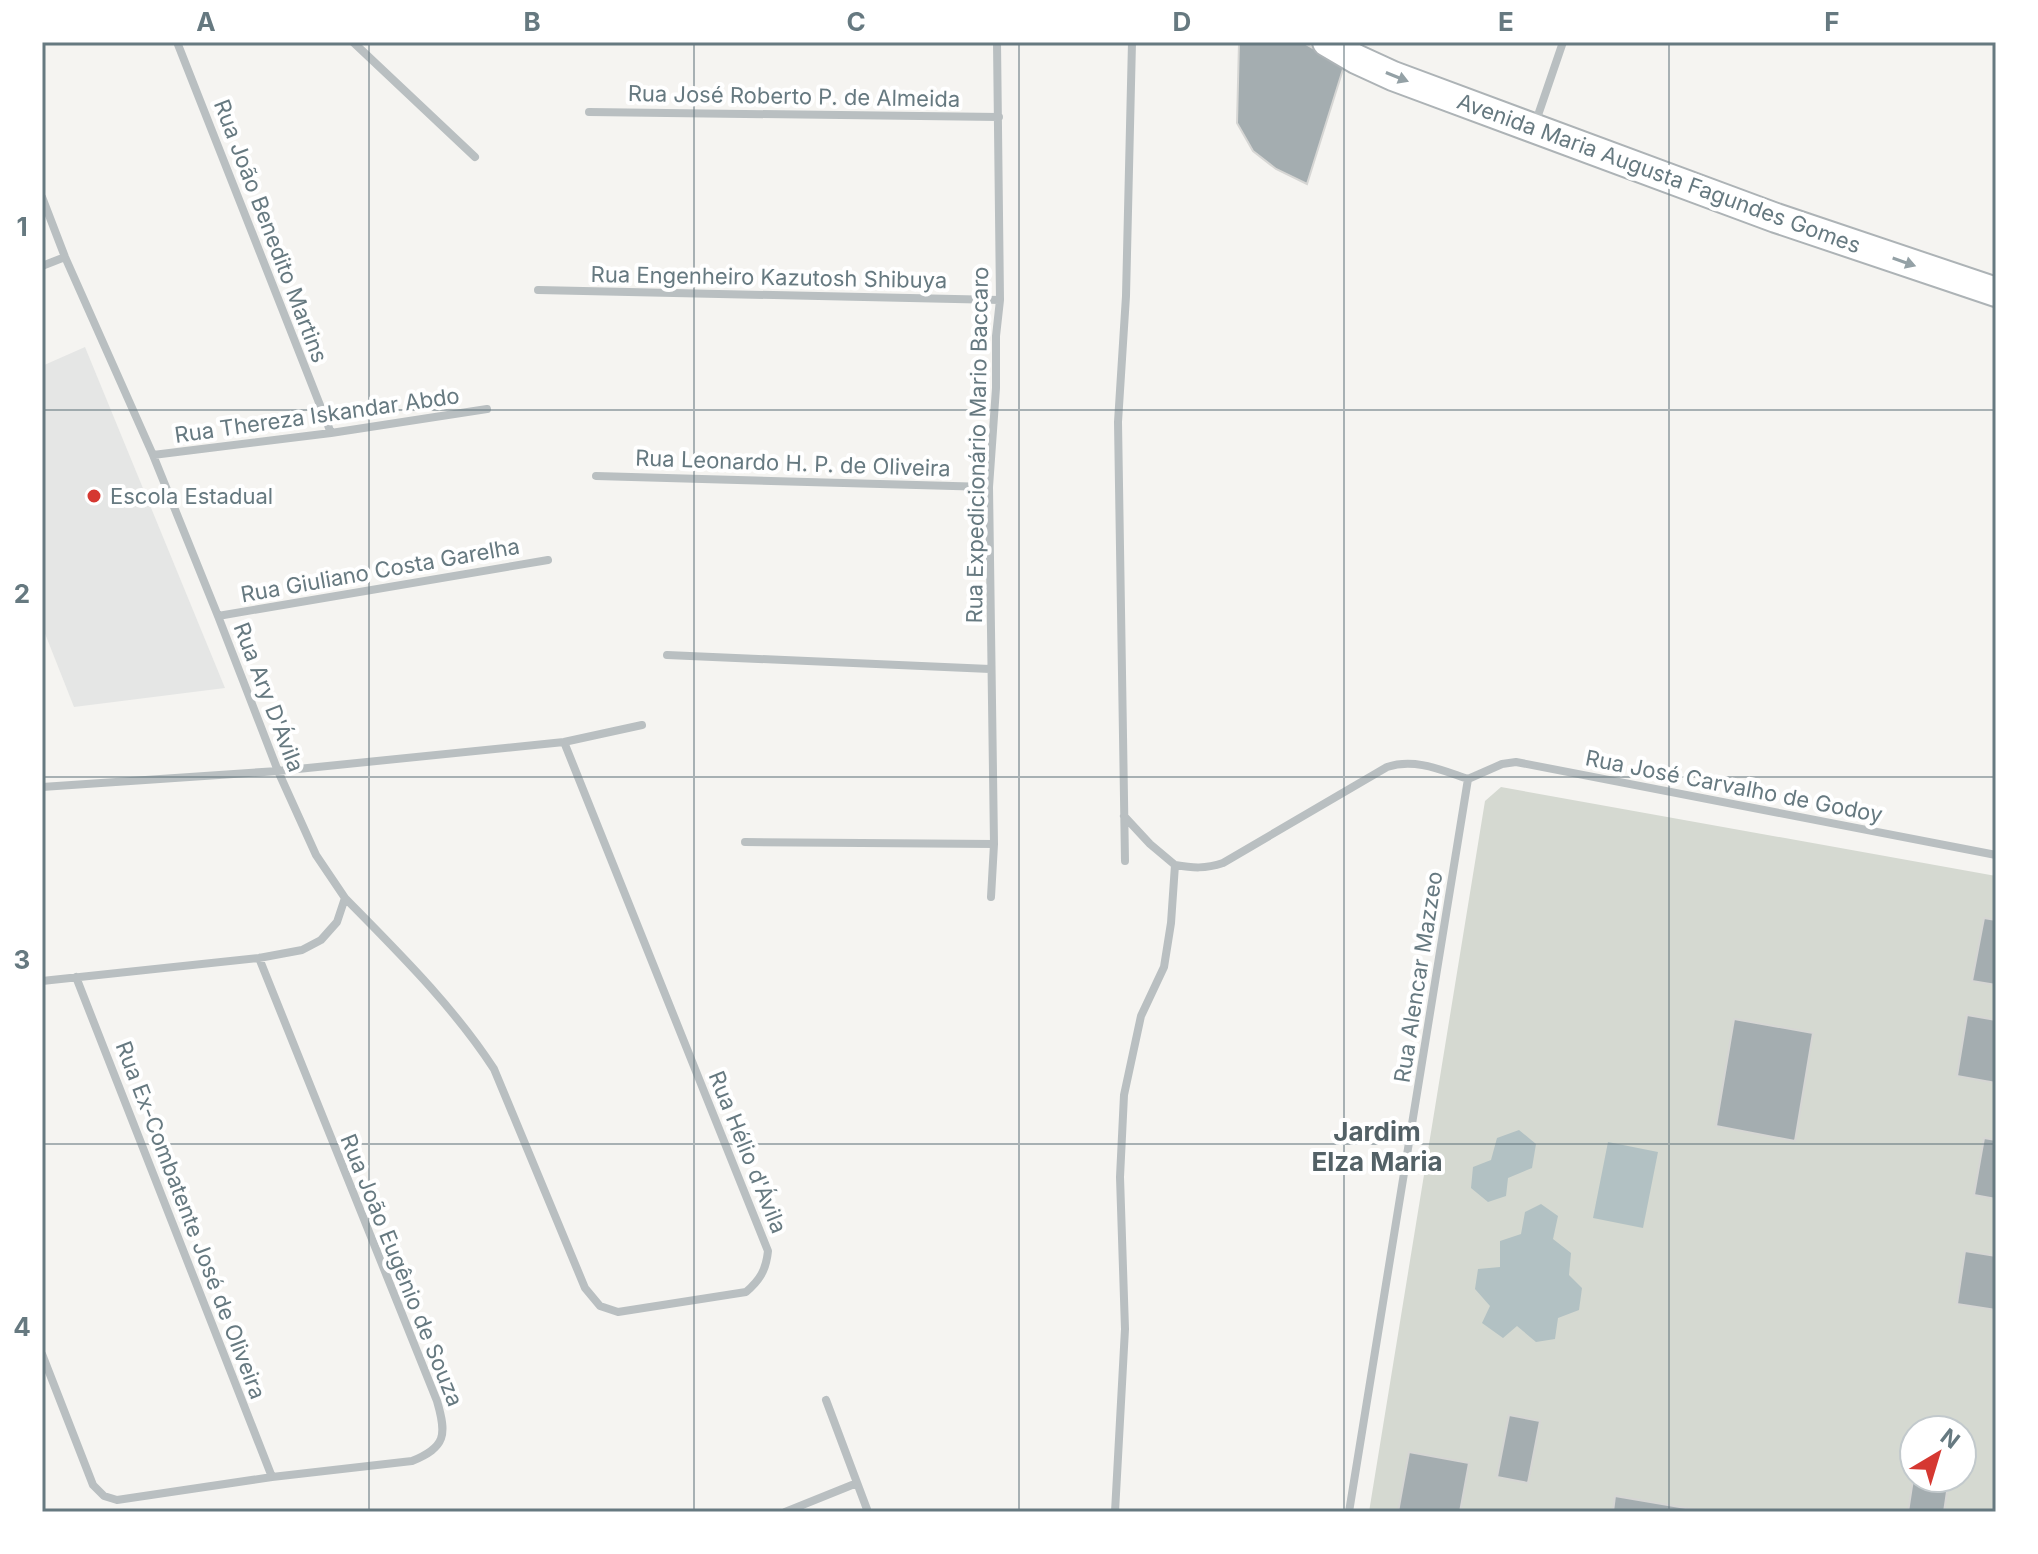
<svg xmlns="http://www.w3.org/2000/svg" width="2038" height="1554" font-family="Inter,sans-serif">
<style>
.built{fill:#e5e6e5}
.green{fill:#d5d9d1;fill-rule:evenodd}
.water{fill:#b2c1c3}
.building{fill:#a4adb0;stroke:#d6d6d4;stroke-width:2}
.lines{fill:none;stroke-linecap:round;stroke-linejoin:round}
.primary-casing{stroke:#adb3b6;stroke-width:32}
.minor{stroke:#b9bfc1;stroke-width:8}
.primary{stroke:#fff;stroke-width:28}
.oneway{fill:#94a1a6}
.grid{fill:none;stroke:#667980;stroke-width:2;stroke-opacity:0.55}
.poi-dot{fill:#d53831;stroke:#fff;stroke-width:3}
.labels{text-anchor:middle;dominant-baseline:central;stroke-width:8;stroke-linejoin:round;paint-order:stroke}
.street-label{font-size:22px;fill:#667980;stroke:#fff}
.poi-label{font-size:22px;fill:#667980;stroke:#fff;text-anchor:start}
.quarter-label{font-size:26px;font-weight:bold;fill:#536166;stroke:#fff}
.neatline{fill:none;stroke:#667980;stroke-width:3}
.grid-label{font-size:26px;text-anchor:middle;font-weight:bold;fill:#667980}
</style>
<rect width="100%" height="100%" fill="#f5f4f1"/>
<path class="built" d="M85,347l140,341 -151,19 -32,-81v-260z"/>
<path class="green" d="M1501,787l495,89v636h-627l116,-711zM1914,1430h48v48h-48z"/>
<path class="water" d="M1519,1130l17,14 -4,24 -24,10 -2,18 -18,6 -17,-14 2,-21 18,-7 6,-22z
M1608,1142l50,10 -15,76 -50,-10z
M1541,1204l17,12 -5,23 18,14 -2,22 13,13 -3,22 -21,8 -3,21 -19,3 -19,-16 -14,12 -21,-15 8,-17 -15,-17 3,-20 22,-2v-26l21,-7 4,-22z"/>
<path class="building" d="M1239,42h63l42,24 -37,118 -31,-15 -23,-18 -16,-28z
M1984,918l12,2v65l-24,-4z
M1967,1015l29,5v63l-39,-7z
M1734,1019l79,14 -18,108 -79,-15z
M1984,1138l12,2v59l-22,-4z
M1965,1251l31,5v54l-39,-6z
M1509,1415l31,6 -12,62 -31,-6z
M1409,1452l60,11 -9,49h-62z
M1914,1473v5h35l-5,34h-36z
M1615,1496l94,16h-96z"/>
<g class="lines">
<g class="primary-casing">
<path id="primary" d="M1327,42l29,17 37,17 383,142 220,74"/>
</g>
<path class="minor" d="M177,42l154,391
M353,42l122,115
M589,112l410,5
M1535,124l28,-82
M42,197l23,60 88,198 65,161 60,155 38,84 29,43 -8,24 -16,18 -19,10 -43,8 -217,23
M42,266l23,-9
M538,290l462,10
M153,455l178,-22 156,-24
M596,476l393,11
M218,616l330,-56
M667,655l323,14
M1468,779l34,-15 14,-2 480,93
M42,787l236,-16 286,-29 78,-17
M745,842l249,2
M1125,861l-7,-439 8,-126 6,-254
M1175,865c18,3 30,4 48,-2l164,-96c28,-9 54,3 81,12
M991,897l3,-53 -5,-357 7,-99v-52l4,-36 -3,-258
M345,898c53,54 108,108 149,171l91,219 15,18 18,6 128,-20c14,-12 20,-22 22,-41l-204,-509
M76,977l196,500
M42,1354l51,131 11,11 13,4 155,-23 140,-16c34,-14 35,-26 25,-60l-178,-443
M826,1400l42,112
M785,1512l72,-29
M1115,1512l10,-183 -5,-152 4,-82 17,-79 23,-49 7,-44 4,-58 -25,-21 -26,-28
M1349,1512l119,-733"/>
<use href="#primary" class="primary"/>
</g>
<defs><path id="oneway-solid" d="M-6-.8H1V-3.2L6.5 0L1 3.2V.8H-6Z" transform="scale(2)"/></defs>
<g class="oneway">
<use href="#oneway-solid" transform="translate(1397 77) rotate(22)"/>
<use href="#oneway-solid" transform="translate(1904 262) rotate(19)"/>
</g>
<path class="grid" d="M369,42v1470M694,42v1470M1019,42v1470M1344,42v1470M1669,42v1470M42,410h1954M42,777h1954M42,1144h1954"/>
<circle class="poi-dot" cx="94" cy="496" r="8"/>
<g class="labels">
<g class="street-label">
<text transform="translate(794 96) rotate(1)">Rua José Roberto P. de Almeida</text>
<text transform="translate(1659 173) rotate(20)">Avenida Maria Augusta Fagundes Gomes</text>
<text transform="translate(271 231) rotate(69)">Rua João Benedito Martins</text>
<text transform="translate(769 277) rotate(1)">Rua Engenheiro Kazutosh Shibuya</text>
<text transform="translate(317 415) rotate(-8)">Rua Thereza Iskandar Abdo</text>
<text transform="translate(977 445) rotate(-89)">Rua Expedicionário Mario Baccaro</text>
<text transform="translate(793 463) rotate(2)">Rua Leonardo H. P. de Oliveira</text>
<text transform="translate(380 570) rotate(-10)">Rua Giuliano Costa Garelha</text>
<text transform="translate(269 697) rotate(69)">Rua Ary D'Ávila</text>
<text transform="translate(1734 786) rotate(11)">Rua José Carvalho de Godoy</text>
<text transform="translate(1418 977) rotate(-81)">Rua Alencar Mazzeo</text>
<text transform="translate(748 1152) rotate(68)">Rua Hélio d'Ávila</text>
<text transform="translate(191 1220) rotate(69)">Rua Ex-Combatente José de Oliveira</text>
<text transform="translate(402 1270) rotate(68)">Rua João Eugênio de Souza</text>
</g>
<g class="poi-label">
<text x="110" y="496">Escola Estadual</text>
</g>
<g class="quarter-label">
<text x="1377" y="1131">Jardim<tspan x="1377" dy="30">Elza Maria</tspan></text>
</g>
</g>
<rect width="2038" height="1554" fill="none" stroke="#ffffff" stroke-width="88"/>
<g transform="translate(1938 1454) rotate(38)"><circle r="38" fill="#ffffff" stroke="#c2c9cc" stroke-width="2"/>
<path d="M0-6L14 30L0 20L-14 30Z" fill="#d53831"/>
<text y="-12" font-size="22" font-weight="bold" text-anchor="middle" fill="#667980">N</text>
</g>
<rect x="44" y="44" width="1950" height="1466" class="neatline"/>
<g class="grid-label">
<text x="206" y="31">A</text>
<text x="532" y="31">B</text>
<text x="856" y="31">C</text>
<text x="1182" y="31">D</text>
<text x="1506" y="31">E</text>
<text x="1832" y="31">F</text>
<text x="22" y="236">1</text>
<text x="22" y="603">2</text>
<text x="22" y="969">3</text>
<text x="22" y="1336">4</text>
</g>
</svg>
